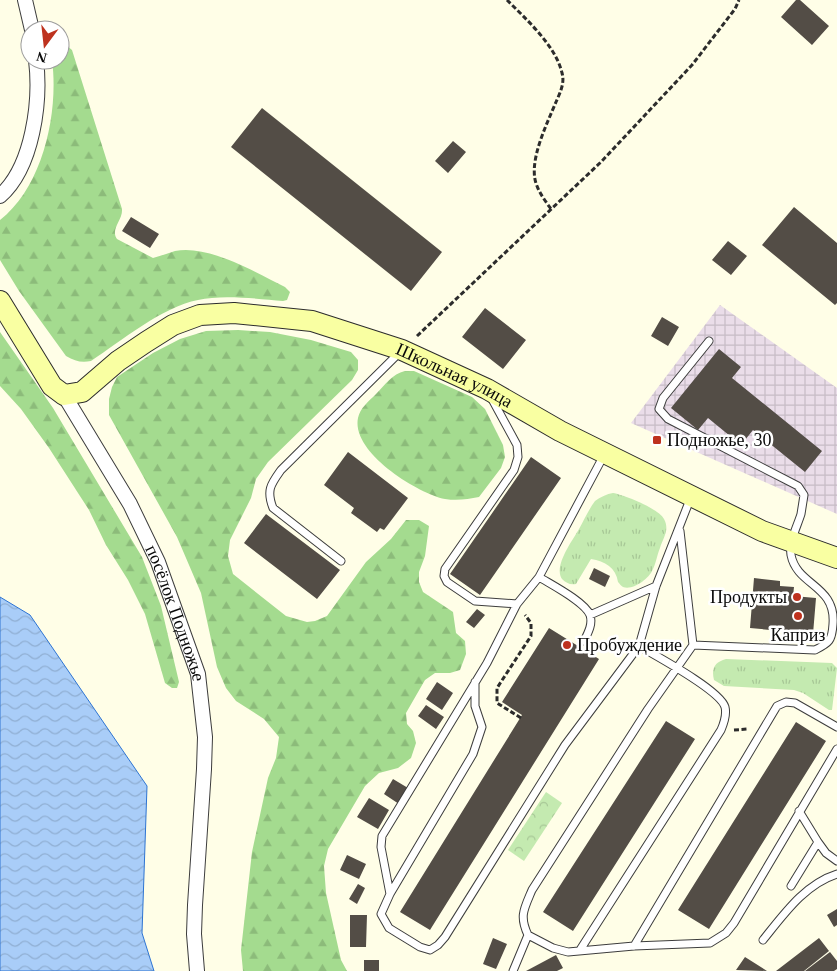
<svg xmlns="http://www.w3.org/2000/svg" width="837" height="971" font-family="Georgia,serif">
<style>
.industrial{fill:url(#industrial-grid)}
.grass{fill:url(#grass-tufts)}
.forest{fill:url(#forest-firs)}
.park{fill:url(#park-crowns)}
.water{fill:url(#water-waves);stroke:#2e74d2}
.building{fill:#534d46}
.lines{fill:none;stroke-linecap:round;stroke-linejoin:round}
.lane-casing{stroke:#3d3d3d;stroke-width:9}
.street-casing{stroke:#3d3d3d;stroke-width:16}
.secondary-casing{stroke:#2c2c2c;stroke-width:22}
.path{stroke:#2c2c2c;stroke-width:3;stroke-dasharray:5 2.5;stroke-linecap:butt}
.lane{stroke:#fff;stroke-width:7}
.street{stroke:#fff;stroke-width:14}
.secondary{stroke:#f9ffa2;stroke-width:20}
.poi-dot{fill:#be321e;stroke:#fff;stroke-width:2}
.labels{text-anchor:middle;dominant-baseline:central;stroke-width:5;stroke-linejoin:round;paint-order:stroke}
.street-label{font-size:18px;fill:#0a0a0a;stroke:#fff}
.poi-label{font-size:18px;fill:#0a0a0a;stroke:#fff;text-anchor:start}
</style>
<defs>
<pattern id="industrial-grid" width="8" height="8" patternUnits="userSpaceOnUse" patternTransform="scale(1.25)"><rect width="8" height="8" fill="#eadde9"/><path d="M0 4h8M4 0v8" fill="none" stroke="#c7bcc6"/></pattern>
<pattern id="grass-tufts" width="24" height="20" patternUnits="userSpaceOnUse" patternTransform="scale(1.25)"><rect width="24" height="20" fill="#c4eab0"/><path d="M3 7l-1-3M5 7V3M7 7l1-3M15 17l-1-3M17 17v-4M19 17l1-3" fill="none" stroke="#a7c796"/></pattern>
<pattern id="forest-firs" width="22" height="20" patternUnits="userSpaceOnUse" patternTransform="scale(1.25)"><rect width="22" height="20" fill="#a4db8f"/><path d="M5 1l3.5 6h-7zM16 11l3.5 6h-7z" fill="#8cbb7a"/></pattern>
<pattern id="park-crowns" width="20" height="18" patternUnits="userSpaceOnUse" patternTransform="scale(1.25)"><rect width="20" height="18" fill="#c4eab0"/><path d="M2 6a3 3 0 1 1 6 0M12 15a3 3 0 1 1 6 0" fill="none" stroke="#a7c796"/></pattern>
<pattern id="water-waves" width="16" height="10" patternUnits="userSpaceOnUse" patternTransform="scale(1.25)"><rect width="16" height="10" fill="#a9cdf8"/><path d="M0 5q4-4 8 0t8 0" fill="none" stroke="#90afd3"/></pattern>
</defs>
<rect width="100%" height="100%" fill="#fffee7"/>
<path class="industrial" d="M720,305l117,83v126l-206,-91z"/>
<path class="grass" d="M613,493c12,2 46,16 51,26 6,11 -1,19 -4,29 -3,7 -4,16 -8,23 -3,7 -19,20 -29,16 -2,-1 -3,-3 -5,-5 -2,-14 -13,-21 -27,-23l-15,25c-6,1 -10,-1 -14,-5 -9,-13 11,-39 17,-50 5,-9 10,-20 16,-28 5,-4 12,-7 18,-8z
M726,659l106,4 5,5 -5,42h-3l-26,-17 -9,-3 -70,-4 -10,-6c-3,-12 1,-18 12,-21z"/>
<path class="forest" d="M60,42l6,3 6,5 50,159c1,11 -12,20 -5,30l36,19c8,-2 15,-5 22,-7 33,-7 82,22 110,36l5,5 -3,8 -4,1c-25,-2 -60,-7 -85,-1 -36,7 -77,41 -107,61 -10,2 -16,0 -25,-5l-47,-65 -19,-31v-40c43,-33 59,-108 52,-160h8z
M238,330l32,2 41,8 40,12 7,8v10l-6,10 -84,82 -12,17 -5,19 -21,42 -2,16 5,18 53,42 21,6 8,-1 12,-5 39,-54 25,-23 15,-19h13l10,6 -4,30 -6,16v10l4,10 30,20 3,21 9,8 1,13 -6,16 -10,3h-15l-10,7 -19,33 1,11 6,7 3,12 -5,15 -13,10 -19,5 -14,13 -37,63 -4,17 2,27 15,67 6,11h-104l-2,-21 11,-98 16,-74 8,-20 3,-21 -15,-18 -28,-18 -10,-13 -9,-21 -16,-74 -24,-56 -68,-122v-16l3,-12 5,-10 36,-24 27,-14 26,-8z
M0,332l53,76 89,149 19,49 18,76 -2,6h-5l-7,-5 -20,-69 -17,-34 -22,-35 -17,-35 -40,-62 -28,-39 -21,-23z
M405,371h9l58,26 13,12 18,36 2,12 -4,11 -22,29c-11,2 -21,4 -34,2 -28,-6 -94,-47 -87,-81 2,-10 11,-17 18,-24 9,-9 16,-20 29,-23z"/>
<path class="park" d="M546,792l16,11 -38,58 -16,-11z"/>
<path class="water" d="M0,597l30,18 117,171 -5,147 12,38h-154z"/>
<path class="building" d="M796,0h4l29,26 -17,19 -31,-28z
M262,108l180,144 -31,39 -180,-144z
M453,141l13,11 -18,21 -13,-12z
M794,207l43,36v60l-2,2 -73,-60z
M131,217l28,17 -9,14 -28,-17z
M728,241l19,15 -16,19 -19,-15z
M485,308l41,32 -23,29 -41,-32z
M662,317l17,10 -11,19 -17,-10z
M719,349l22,18 -9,11 90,73 -17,21 -52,-42 -12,15 -33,-27 -10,12 -27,-22z
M348,452l60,46 -24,32 -4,-2 -3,4 -26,-19 3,-5 -30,-23z
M531,457l30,21 -81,117 -30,-21z
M266,514l74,56 -23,29 -73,-56z
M594,568l16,8 -5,11 -16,-8z
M754,578l26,3v5l14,1 -1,9 23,2 -3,36 -63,-6z
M477,609l8,6 -11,13 -8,-6z
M549,628l50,31 -169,271 -30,-18 122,-197 -20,-13z
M437,682l16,11 -11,17 -16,-11z
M426,705l18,12 -8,12 -18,-13z
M666,721l29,18 -122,192 -30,-19z
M796,722l30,19 -117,188 -31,-19z
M393,779l15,9 -9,16 -15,-10z
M369,798l20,12 -11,19 -21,-12z
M347,855l19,9 -7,15 -19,-9z
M358,884l7,4 -8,16 -8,-5z
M837,909v16l-3,2 -7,-12z
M350,915h17l-1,32h-16z
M493,938l14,6 -11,25 -13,-5z
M819,938l10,13 -25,20h-28z
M830,952l7,9v8l-3,2h-29z
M556,955l7,13 -6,3h-31z
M745,957l22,14 -31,-1z
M364,960h15v11h-15z"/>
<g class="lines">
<g class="lane-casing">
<path id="lane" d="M492,399l25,46 1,12 -4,13 -69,99 -1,7 3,6 28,19 42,3
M341,561l-68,-53c-7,-18 -2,-24 8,-38l119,-118
M539,577c13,8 46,25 51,38 3,9 -2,18 -6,26
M590,615l66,-29
M693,645l122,5c14,-7 17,-9 18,-26 3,-39 -36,-38 -42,-69 -2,-14 6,-28 10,-41 1,-6 2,-13 3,-19l-6,-9 -130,-67 -9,-10 4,-11 46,-57
M475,682v24l7,21 -9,27 -83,140 -9,20 8,14 31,19 10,3 8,-5 7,-8 120,-192 74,-99 17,-60 35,-89
M799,811l19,31
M791,886l27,-44 8,11 11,8
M390,894l-9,-47 1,-11 105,-173 30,-59 22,-27 65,-122
M528,935l25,13 15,4 66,-6 76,-3 16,-10 8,-10 103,-174
M763,940c21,-26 42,-56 74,-66
M634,946l143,-240 9,-4 9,1 42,24
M580,950l141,-220c3,-7 6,-15 4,-23 -5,-17 -69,-51 -86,-61
M513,971l15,-36c-9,-19 -4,-26 4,-45l116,-181 45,-64 -13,-114"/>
</g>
<g class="street-casing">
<g id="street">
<path d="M25,0l7,30"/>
<path d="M0,196c33,-29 41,-95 36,-136"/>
<path id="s1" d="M64,395l66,109 28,58 40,112 7,63 -1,32 -9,136 -1,29 3,37"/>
</g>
</g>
<g class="secondary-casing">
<g id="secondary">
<path id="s2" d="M0,301l52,85 12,9 18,-3 36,-31 28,-19 27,-17 27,-10 34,-2 78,8 90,29 85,39 73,42 202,100 75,27"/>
</g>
</g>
<path class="path" d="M507,0c19,19 49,46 55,73 3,10 -2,20 -6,29 -9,22 -29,61 -19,84 3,8 9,16 14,23
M417,336l184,-174 91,-97 43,-56 4,-9
M521,718l-24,-15v-15l34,-52v-13l-6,-8
M734,730l14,-1"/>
<use href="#lane" class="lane"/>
<use href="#street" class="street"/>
<use href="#secondary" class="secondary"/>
</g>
<g class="poi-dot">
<rect x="652" y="435" width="10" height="10" rx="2.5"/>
<circle cx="797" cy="597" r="5"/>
<circle cx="798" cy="616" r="5"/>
<circle cx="567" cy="645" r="5"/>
</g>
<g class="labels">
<g class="street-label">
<text stroke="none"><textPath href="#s2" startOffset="540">Школьная улица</textPath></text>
<text stroke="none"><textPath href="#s1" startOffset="246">посёлок Подножье</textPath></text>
</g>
<g class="poi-label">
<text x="667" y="440">Подножье, 30</text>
<text x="787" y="597" text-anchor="end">Продукты</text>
<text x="798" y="635" text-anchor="middle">Каприз</text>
<text x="577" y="645">Пробуждение</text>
</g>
</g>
<g transform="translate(45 45) rotate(195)"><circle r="24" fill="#ffffff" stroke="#9d9d9d"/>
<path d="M0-4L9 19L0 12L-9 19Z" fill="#be321e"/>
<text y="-8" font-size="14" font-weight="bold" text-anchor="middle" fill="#0a0a0a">N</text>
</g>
</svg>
